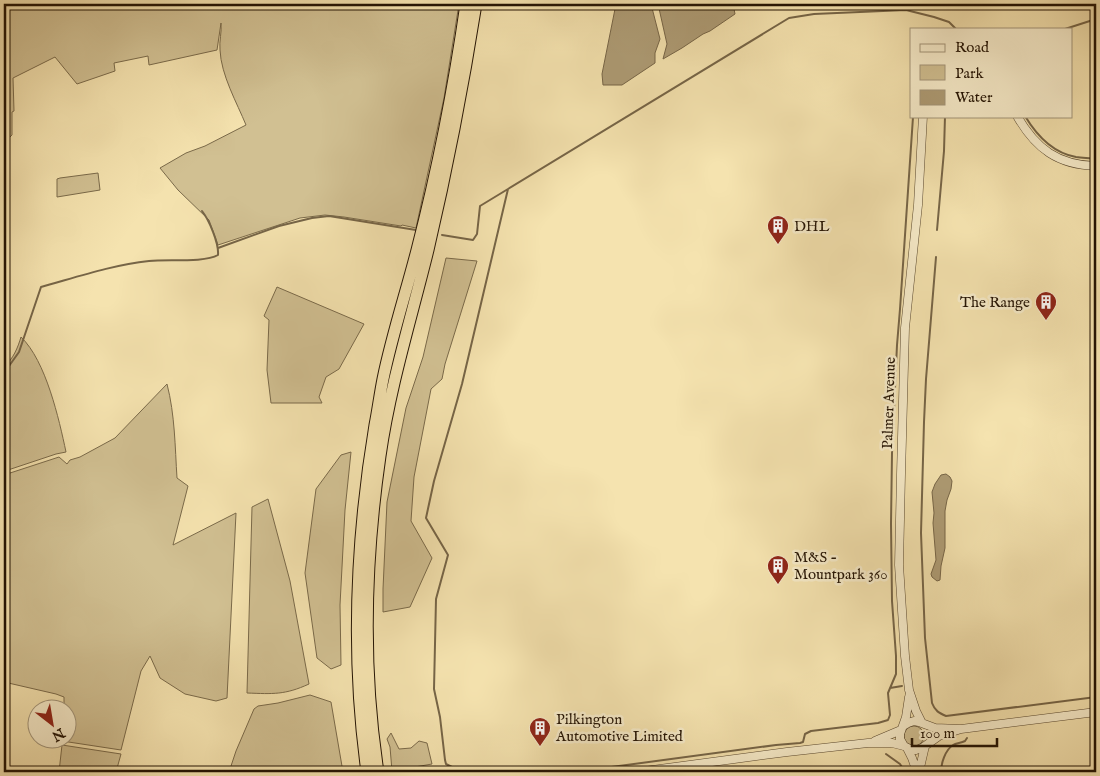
<svg xmlns="http://www.w3.org/2000/svg" width="1100" height="776" font-family="'IM FELL English',serif">
<style>
.green{fill:#d1c092;stroke:#7a6a4a}
.water{fill:#ae9c75;stroke:#766547}
.lines{fill:none;stroke-linecap:round;stroke-linejoin:round}
.stream{stroke:#766547;stroke-width:2}
.minor-casing{stroke:#58472e;stroke-width:9}
.highway-casing{stroke:#231303;stroke-width:13}
.minor{stroke:#f8edcb;stroke-width:8}
.highway{stroke:#f5e3af;stroke-width:11}
.labels{text-anchor:middle;dominant-baseline:central;stroke-width:5;stroke-linejoin:round;paint-order:stroke}
.poi-label{font-size:15px;fill:#231303;stroke:#f8edcb;text-anchor:start}
.street-label{font-size:15px;fill:#231303;stroke:#f8edcb}
</style>
<rect width="100%" height="100%" fill="#f5e3af"/>
<filter id="stains"><feTurbulence type="fractalNoise" baseFrequency=".004" numOctaves="4"/><feColorMatrix values="0 0 0 0 .2 0 0 0 0 .09 0 0 0 0 .02 0 0 0 .5 -.17"/></filter>
<radialGradient id="worn" r=".72"><stop offset=".6" stop-color="#630" stop-opacity="0"/><stop offset="1" stop-color="#630" stop-opacity=".3"/></radialGradient>
<path class="green" d="M4,4h455l-15,94 -28,130 -14,-3 -1,1 -57,-9 -19,-2 -25,3 -82,27 -9,-25 -31,-30 -18,-22 26,-15 19,-7 41,-21c-9,-22 -25,-50 -26,-75 -1,-9 2,-18 1,-27l-4,27 -68,15 -1,-9 -34,7 1,8 -38,13 -22,-27 -42,21 1,33 -2,1v23l-8,8z
M98,173l2,17 -43,7v-18l3,-1z
M446,258l31,3 -32,103 -3,15 -11,10 -17,88 -3,44 21,37 -22,49 -27,5v-23l4,-87 19,-94 17,-51z
M277,287l87,37 -25,45 -13,8 -7,20 3,6h-51l-4,-33 2,-50 -5,-4z
M21,337c25,24 38,82 45,115l-10,2 -48,16h-4v-104c9,-6 14,-19 17,-29z
M167,384c8,31 8,63 10,94l11,8 -15,59 63,-32 -9,185 -11,3 -31,-7 -25,-16 -10,-22 -9,15 -20,79 -59,-9v-2l6,-1v-30h-4v-11l-8,-3 -52,-12v-207l55,-18 8,7 3,-4 10,-3 35,-19z
M351,452l-6,58 -5,95 1,60 -10,4 -14,-11 -12,-85 11,-84 25,-34z
M268,499l22,82 19,103c-24,11 -36,10 -62,9l5,-186z
M310,695l21,7 12,70h-114l7,-21 18,-42 4,-3 20,-3z
M904 736a10 10 0 1 1 20 0a10 10 0 1 1-20 0Z
M391,733l8,16 12,-1 8,-7 8,2 5,21 -40,7 -2,-24 -3,-8z
M62,745l59,9 -5,18h-57z"/>
<path class="water" d="M616,4h35l9,35 -5,14v10l-33,22h-19l-1,-11z
M658,4h75l2,10 -25,17 -7,3 -21,14 -19,11 4,-15z
M946,474l4,3 2,4 -1,8 -4,11 -2,11v37l-4,18 -1,14 -3,1 -5,-4 -1,-3 5,-14 -3,-37 1,-10 -2,-21 3,-8 6,-9z"/>
<g class="lines">
<path class="stream" d="M1065,29l31,-10
M1025,116c12,20 28,37 51,41 7,1 14,1 20,2
M937,230l7,-79 1,-35
M442,235l31,5 4,-6 3,-28 28,-17
M218,248l61,-22 33,-8 17,-2 87,14
M936,257l-10,122 -2,43 -3,111 4,105 7,65c3,8 7,10 14,13l150,-19
M4,368l5,-2 10,-14 22,-65c36,-10 71,-22 108,-26 18,-2 55,2 69,-6 1,-12 -9,-35 -16,-44
M890,688l12,-2
M886,754l14,10 5,8
M471,772l-19,-5 -6,-3 -1,-4 -5,-43 -6,-28 2,-90 12,-44 -22,-37 8,-37 28,-97 46,-195 281,-171 25,-4 92,-4 28,7 15,5 7,7
M574,772l202,-27 24,-2 3,-1 2,-8 6,-3 67,-8 10,-3 2,-5 -2,-22 8,-19v-18l-4,-55 -1,-77 1,-71 5,-108 3,-36 13,-192
M941,772c0,-8 4,-22 12,-27 3,-2 8,-2 12,-4l2,-3"/>
<g class="minor-casing">
<path id="minor" d="M1017,116c19,33 41,49 79,50
M922,723l-6,-12 -7,-21 -4,-34 -6,-91 2,-91 4,-146 13,-123 5,-89
M903,726l5,-3 6,-2 5,1 16,6 26,1 135,-17
M875,741l26,-11
M904,746l-4,-7v-5l6,-17 3,-20
M907,748l5,10 5,14
M637,772l150,-20 81,-9h24l12,3 6,3 6,1 6,-2 17,-12 22,-7
M919,772l6,-26"/>
</g>
<g class="highway-casing">
<path id="highway" d="M367,772c-16,-115 -11,-233 8,-347 3,-15 5,-31 8,-46 9,-44 23,-86 34,-129 21,-81 37,-163 49,-246
M378,772c-16,-104 -13,-212 2,-316 10,-70 31,-137 48,-206 19,-81 35,-164 48,-246"/>
</g>
<use href="#minor" class="minor"/>
<use href="#highway" class="highway"/>
</g>
<defs>
<g id="building-pin" transform="scale(1.125)"><path d="M0 17L-7.5 6A9.5 9.5 0 1 1 7.5 6Z" fill="#8f2418" stroke="#f8edcb"/><path d="M-4-6H4V6H1V3H-1V6H-4ZM-2.5-4.3h1.7v1.8h-1.7ZM.8-4.3h1.7v1.8H.8ZM-2.5-1h1.7V.8h-1.7ZM.8-1h1.7V.8H.8Z" fill="#fff"/></g>
</defs>
<g fill-rule="evenodd">
<use href="#building-pin" x="778" y="226"/>
<use href="#building-pin" x="1046" y="302"/>
<use href="#building-pin" x="778" y="566"/>
<use href="#building-pin" x="540" y="728"/>
</g>
<g class="labels">
<g class="poi-label">
<text x="794" y="226">DHL</text>
<text x="1030" y="302" text-anchor="end">The Range</text>
<text x="794" y="557">M&amp;S -<tspan x="794" dy="17">Mountpark 360</tspan></text>
<text x="556" y="719">Pilkington<tspan x="556" dy="17">Automotive Limited</tspan></text>
</g>
<g class="street-label">
<text transform="translate(889 403) rotate(-88)">Palmer Avenue</text>
</g>
</g>
<rect width="1100" height="776" fill="none" stroke="#f5e3af" stroke-width="20"/>
<rect x="5" y="5" width="1090" height="766" fill="none" stroke="#231303" stroke-width="2.5"/>
<rect x="10" y="10" width="1080" height="756" fill="none" stroke="#231303"/>
<rect x="910" y="28" width="162" height="90" fill="#f8edcb" stroke="#a3967b"/>
<rect x="920" y="44" width="25" height="8" fill="#f8edcb" stroke="#a3967b"/>
<text x="955" y="52" font-size="15" fill="#231303">Road</text>
<rect x="920" y="65" width="25" height="15" fill="#d1c092" stroke="#a3967b"/>
<text x="955" y="78" font-size="15" fill="#231303">Park</text>
<rect x="920" y="90" width="25" height="15" fill="#ae9c75" stroke="#a3967b"/>
<text x="955" y="102" font-size="15" fill="#231303">Water</text>
<g transform="translate(52 724) rotate(149)"><circle r="24" fill="#f8edcb" stroke="#a3967b"/>
<path d="M0-4L9 19L0 12L-9 19Z" fill="#8f2418"/>
<text y="-8" font-size="14" font-weight="bold" text-anchor="middle" fill="#231303">N</text>
</g>
<path d="M912 738v8h85v-8" fill="none" stroke="#231303" stroke-width="2.5"/>
<text x="920" y="738" font-size="15" fill="#231303" stroke="#f8edcb" stroke-width="4" paint-order="stroke">100 m</text>
<rect width="100%" height="100%" filter="url(#stains)"/>
<rect width="100%" height="100%" fill="url(#worn)"/>
</svg>
